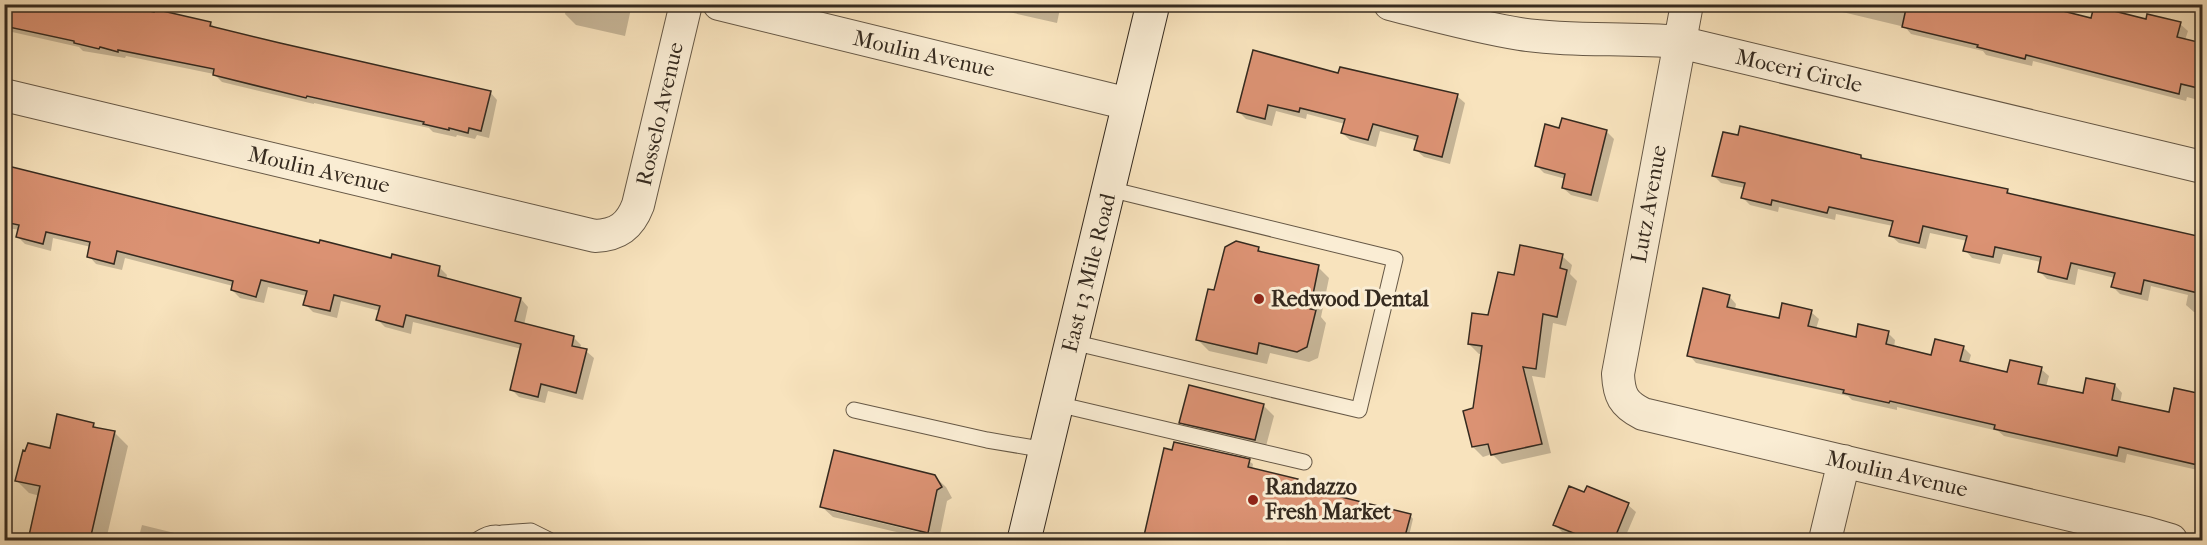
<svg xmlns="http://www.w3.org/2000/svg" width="2207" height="545" font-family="'IM FELL French Canon',serif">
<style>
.shadow{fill:#0003;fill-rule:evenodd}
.building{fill:#db9273;stroke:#352a1f;stroke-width:1.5}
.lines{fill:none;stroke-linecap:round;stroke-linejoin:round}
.service-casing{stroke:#665846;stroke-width:17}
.minor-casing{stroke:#665846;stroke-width:34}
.secondary-casing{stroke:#352a1f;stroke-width:35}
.service{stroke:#faedd4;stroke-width:15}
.minor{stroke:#faedd4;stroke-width:32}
.secondary{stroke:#faedd4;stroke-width:33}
.poi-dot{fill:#8f2418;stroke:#faedd4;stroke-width:2}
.labels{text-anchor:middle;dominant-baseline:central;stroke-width:6;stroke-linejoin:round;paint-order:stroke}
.street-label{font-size:22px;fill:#352a1f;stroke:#faedd4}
.poi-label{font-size:22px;font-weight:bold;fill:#352a1f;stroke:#faedd4;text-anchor:start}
</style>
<rect width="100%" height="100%" fill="#f8e3bd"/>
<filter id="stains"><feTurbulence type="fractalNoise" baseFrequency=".00333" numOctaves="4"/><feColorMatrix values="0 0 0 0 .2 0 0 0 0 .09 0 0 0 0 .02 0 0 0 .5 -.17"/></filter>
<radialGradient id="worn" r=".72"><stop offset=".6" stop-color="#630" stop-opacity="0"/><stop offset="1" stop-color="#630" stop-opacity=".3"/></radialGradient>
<path class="shadow" d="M4,4h107l99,19 6,5 274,64 7,8 -8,38 -12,-3 -2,4 -18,-4 -1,2 -23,-5 -4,-4 -115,-25v1l-92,-22 -8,-8 -88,-18 -1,2 -42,-7 -4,-4 -67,-15 -8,-4z
M567,4h65l-7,32 -49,-11 -11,-11z
M995,4h66l-4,19 -57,-13z
M1809,4h223l60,16 55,1 33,3 8,7 -3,9 17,5v56l-15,-4 -1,4 -153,-40 -1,5 -46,-11 -3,-4 -72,-17 -6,-7z
M1339,75l118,21 8,7 -15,61 -26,-7 -8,-7 3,-9 -39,-10 -4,16 -26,-7 -8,-7 3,-9 -38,-10 -1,5 -30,-8 -4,15 -26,-7 -7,-7z
M1560,130l46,1 8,8 -16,63 -27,-7 -8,-7 3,-9 -22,-6 -8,-8z
M1861,156l4,4 142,30 5,5 190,44v75l-8,-2 -8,-7 2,-10 -37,-9 -3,15 -28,-7 -7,-7 2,-9 -37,-9 -3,16 -28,-6 -8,-8 2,-9 -38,-8 -3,10 -28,-6 -7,-8 2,-9 -37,-8 -4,16 -27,-6 -8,-7 2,-10 -57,-12 -1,6 -56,-13 -1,5 -28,-7 -7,-7 2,-10 -24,-5 -7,-7z
M4,166l316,79 119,22 8,8 -1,4 75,20 7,8 -4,18 49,12 8,8 -1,4 6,2 8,7 -11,42 -35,-9 -3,12 -26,-6 -7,-7 10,-41 -109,-27 -2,12 -26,-7 -7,-7 2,-9 -39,-10 -4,17 -24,-6 -8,-8 2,-8 -39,-9 -4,16 -24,-5 -8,-8 1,-4 -108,-28 -3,12 -26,-6 -7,-8 2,-9 -38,-9 -2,13 -26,-7 -7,-7 1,-7 -15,-3z
M1258,248l6,6 54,13 11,11 -8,39 5,6 -8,35 -9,4 -39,-9 -3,11 -58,-13 -11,-11 17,-48z
M1562,256l10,9 -2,9 7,7 -11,45 -13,-3 -8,55 -13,-2 19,77 -49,11 -10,-10 -9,3 -10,-10 -8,-35 10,-3 7,-55h-3l-10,-10 46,-67z
M1729,296l7,8 -1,6 45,10 31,-8 8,7 -3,10 41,10 31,-6 7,7 -1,8 39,9 30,-10 8,8 -3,10 40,9 33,-5 8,7 -3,11 38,8 31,-10 7,8 -2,10 50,11 5,-25 27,6v76l-75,-17 -2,9 -121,-27 -6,-5 -101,-24v3l-45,-10 -4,-4 -152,-33 -7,-8z
M1263,405l11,11 -9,34 -73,-17 -11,-11z
M93,424l5,5 16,3 14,14 -22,94h-77l11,-44 -11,-3 -13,-13 35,-30z
M1166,450l83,11 4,3 -1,6 45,10 4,4 -1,5 110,26 3,4 -5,21h-264z
M934,476l12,11 6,11 -5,3 -8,39h-9l-97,-23 -11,-10zM832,508l103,25v3l-103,-25z
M1585,494l43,11 8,7 -12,28h-41l-21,-8 -7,-8z
M142,525l61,15h-65z
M241,536l20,4h-22z"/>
<path class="building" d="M8,4h110l36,8v-3l57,13 -1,4 70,17 211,48 -10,40 -12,-3 -1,5 -19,-5v2l-26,-6 1,-2 -117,-26 -1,2 -93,-23 1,-6 -96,-19v2l-18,-5 -1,2 -25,-6v-2l-70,-15z
M1907,4h128l56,14 3,-12 52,13 1,-5 34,8 -4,15 25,6v25l-4,20 -17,-4 -2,10 -153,-39 -1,4 -48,-12 1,-2 -76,-18z
M1253,50l85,23 2,-6 118,27 -16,63 -28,-7 4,-14 -45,-12 -5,16 -27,-7 4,-14 -45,-11 -1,4 -31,-7 -3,14 -28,-7z
M1562,118l45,12 -16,65 -29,-7 3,-14 -30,-8 10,-42 14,4z
M1740,126l121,29v3l147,31 -1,4 195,44v57l-58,-14 -3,14 -30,-7 4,-14 -44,-10 -4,16 -29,-7 3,-15 -46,-10 -2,10 -30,-6 4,-15 -44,-10 -4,17 -30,-7 4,-15 -64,-14 -2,6 -55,-13 -1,5 -30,-7 4,-15 -33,-7 11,-44 15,3z
M4,165l315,78 1,-3 71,18 1,-4 48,12 -2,10 83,22 -6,23 59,15 -2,10 15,3 -11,44 -35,-9 -3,13 -28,-7 11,-46 -115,-29 -3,12 -27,-7 4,-14 -46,-11 -4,16 -27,-6 4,-14 -46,-11 -5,17 -25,-7 2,-9 -116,-30 -3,13 -27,-7 3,-15 -44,-10 -3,12 -27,-7 3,-12 -15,-3z
M1236,241l23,6 -1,4 61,14 -9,44 6,1 -9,37 -10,5 -38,-9 -2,11 -61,-14 12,-51 6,1 11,-43z
M1520,245l43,9 -3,14 7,2 -10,47 -14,-3 -7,55 -13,-2 19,77 -51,11 -3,-11 -16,3 -9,-36 10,-3 9,-62 -14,-2 4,-31 16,2 10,-43 16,3z
M1703,288l27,7 -3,12 52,11 3,-15 30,7 -4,16 48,11 2,-13 31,7 -3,13 45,11 4,-16 29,7 -4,15 47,11 3,-12 32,7 -4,17 45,9 3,-15 29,6 -3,16 57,12 5,-24 28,6v72l-83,-19 -2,9 -123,-27 1,-4 -105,-24 -1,2 -46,-10 1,-3 -157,-34z
M1189,385l75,19 -9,36 -76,-17z
M57,414l37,9 -1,4 22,4 -25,109h-62l12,-54 -25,-5 8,-31 2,1 3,-8 22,5z
M1174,442l76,17 -2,8 50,12 -2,7 115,28 -7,26h-261l21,-92 8,2z
M834,450l101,25 7,12 -5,3 -9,43 -108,-26z
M1569,486l15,6 3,-6 42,17 -15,37h-23l-38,-15z"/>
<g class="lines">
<g class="service-casing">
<path id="service" d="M1072,342l287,68 36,-151 -286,-70
M1057,404l247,58
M854,410l133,30 59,10
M502,533l29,-2 18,9
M477,540c10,-7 21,-10 32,-3"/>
</g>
<g class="minor-casing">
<path id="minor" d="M719,4l410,100
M1390,4c43,11 86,23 130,30 52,8 106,3 159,8l523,125
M1687,4l-69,370c1,21 5,30 25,40l504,119 24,7
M4,95l591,141c23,-1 35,-10 43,-31l48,-201
M1825,540l19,-79"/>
</g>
<g class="secondary-casing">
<path id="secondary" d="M1024,540l129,-536"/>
</g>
<use href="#service" class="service"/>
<use href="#minor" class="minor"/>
<use href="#secondary" class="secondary"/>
</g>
<g class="poi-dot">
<circle cx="1259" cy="299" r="6"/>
<circle cx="1253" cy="500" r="6"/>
</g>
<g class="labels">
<g class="street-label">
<text transform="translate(924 54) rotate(13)">Moulin Avenue</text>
<text transform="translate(1799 71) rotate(13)">Moceri Circle</text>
<text transform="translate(660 114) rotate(-77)">Rosselo Avenue</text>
<text transform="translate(319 170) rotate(13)">Moulin Avenue</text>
<text transform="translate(1649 204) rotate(-80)">Lutz Avenue</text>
<text transform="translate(1089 273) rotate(-76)">East 13 Mile Road</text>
<text transform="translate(1897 474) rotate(13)">Moulin Avenue</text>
</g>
<g class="poi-label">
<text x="1271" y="299">Redwood Dental</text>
<text x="1265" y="487">Randazzo<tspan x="1265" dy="25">Fresh Market</tspan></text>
</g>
</g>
<rect width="2207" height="545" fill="none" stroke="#f8e3bd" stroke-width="24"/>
<rect x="6" y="6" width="2195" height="533" fill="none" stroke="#352a1f" stroke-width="3"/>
<rect x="12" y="12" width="2183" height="521" fill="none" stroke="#352a1f" stroke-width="1.5"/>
<rect width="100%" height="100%" filter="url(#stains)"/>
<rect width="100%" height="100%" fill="url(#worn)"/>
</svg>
